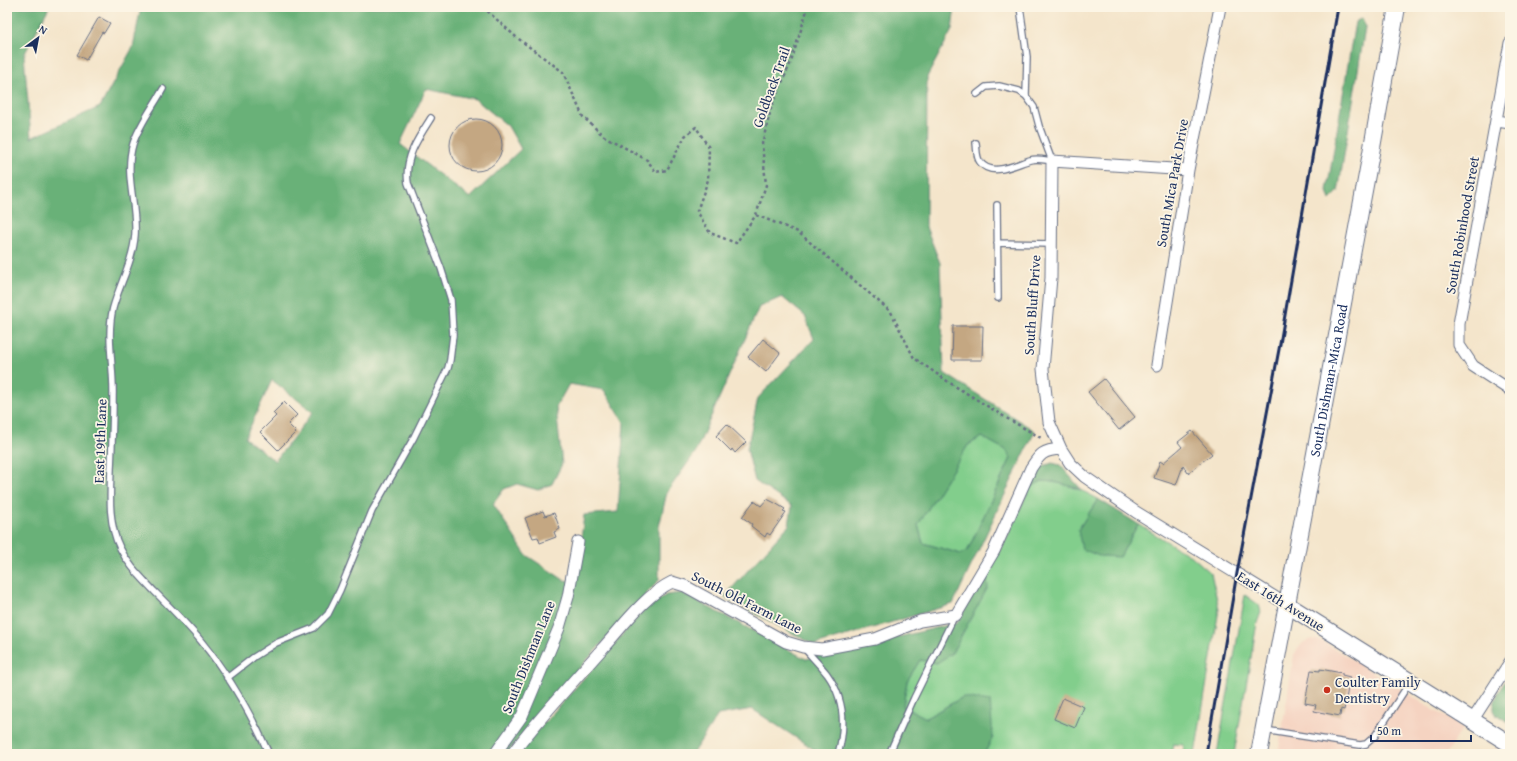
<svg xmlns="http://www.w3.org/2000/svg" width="1517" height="761" font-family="'Gentium Book Plus',serif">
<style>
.built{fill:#f5d3c1}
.green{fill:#82ce8c;stroke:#4e7e75}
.forest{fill:#69b178;stroke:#42706b;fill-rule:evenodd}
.building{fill:#c4a782}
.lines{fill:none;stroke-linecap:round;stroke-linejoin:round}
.lane-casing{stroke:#676f84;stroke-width:8}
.street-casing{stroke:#676f84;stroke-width:13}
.secondary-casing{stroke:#676f84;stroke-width:18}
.path{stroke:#676f84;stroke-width:2.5;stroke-dasharray:3 3;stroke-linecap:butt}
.lane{stroke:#fff;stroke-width:5.5}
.street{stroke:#fff;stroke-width:11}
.secondary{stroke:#fff;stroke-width:16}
.rail{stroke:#1b2f5e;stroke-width:3}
.poi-dot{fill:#c8321e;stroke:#fcf5e5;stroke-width:1.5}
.labels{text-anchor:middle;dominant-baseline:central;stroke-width:3.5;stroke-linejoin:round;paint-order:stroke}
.street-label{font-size:14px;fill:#1b2f5e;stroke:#fcf5e5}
.poi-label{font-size:14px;fill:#1b2f5e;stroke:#fcf5e5;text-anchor:start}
</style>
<rect width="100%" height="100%" fill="#fcf5e5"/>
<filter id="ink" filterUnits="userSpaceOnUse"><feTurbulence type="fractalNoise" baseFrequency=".025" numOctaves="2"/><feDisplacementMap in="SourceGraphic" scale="8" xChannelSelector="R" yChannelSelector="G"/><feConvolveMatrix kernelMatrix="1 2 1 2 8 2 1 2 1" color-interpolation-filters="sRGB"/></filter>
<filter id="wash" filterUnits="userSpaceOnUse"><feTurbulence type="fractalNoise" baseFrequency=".012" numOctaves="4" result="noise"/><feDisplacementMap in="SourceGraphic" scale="16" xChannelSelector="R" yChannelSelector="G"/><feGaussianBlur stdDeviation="0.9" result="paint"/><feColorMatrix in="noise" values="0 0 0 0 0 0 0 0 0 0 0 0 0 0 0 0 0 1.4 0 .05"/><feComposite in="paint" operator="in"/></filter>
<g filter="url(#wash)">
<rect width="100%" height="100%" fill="#f4e5cb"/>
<path class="built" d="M1311,639l11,2 141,87 -17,26h-168l16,-99 4,-7 6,-6z"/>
<path class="green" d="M982,437l24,13 5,8 -43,92 -7,4 -38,-11 -5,-18 50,-80z
M1042,481c22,1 38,8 56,18l-20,31 42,27 18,-33 56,34 17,15 8,36 -24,145h-12l1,-9 -11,-1 -2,10h-187l9,-17 -30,-40 -37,21 -23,-12 4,-25 13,-21 17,3 71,-128 22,-48z
M1245,595l14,10 2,7 -4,11 -23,131h-17z"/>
<path class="forest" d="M7,7h42l-25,48 7,83 69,-31 33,-60 8,-40h814l-3,23 -25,47 -1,150 14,36 4,110 91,58 -82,173 -138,41 -91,-48 65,-72 3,-19 -37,-25 -8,-32 11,-51 56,-59 -9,-23 -23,-19 -23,10 -64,146 -28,39 -8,35v53l-127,141 -25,33h-500zM426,89l49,10 33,27 13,23 -51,49 -70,-54zM272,380l41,32 -38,49 -30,-23zM569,384l35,6 20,32 -6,90 -34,3 -8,67 -12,-2 -38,-25 -33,-51 11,-15 13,-5 21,6 14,-6 10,-20 -6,-57zM982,437l24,13 5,8 -43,92 -7,4 -38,-11 -5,-18 50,-80z
M1362,18l3,10 -27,164 -8,8 -3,-9 28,-169z
M1052,463l8,2 21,24 -27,-7 -12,-1 -12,6 11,-20z
M1098,499l40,25 -18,33 -21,-1 -17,-7 -4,-19z
M986,573l2,14 -36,66 -15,10 -17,-3 -13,21 -4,25 23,12 37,-21 27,4 3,36 -9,17h-163l-69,-45 -34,6 -26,39h-173l11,-15 114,-129 22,-15 16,-2 124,66 151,-36z
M1510,674v49c-4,-3 -10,-6 -14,-9 -8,-9 9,-32 14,-40z"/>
<g id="blocks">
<path class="building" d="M99,17l11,6 -6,10 -2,-1 -16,28 -9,-5z
M450 145a26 26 0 1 1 52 0a26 26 0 1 1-52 0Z
M953,326h30l-1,34h-30z
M763,339l17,14 -14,19 -18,-15z
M1104,379l31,38 -16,13 -31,-38z
M284,402l13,13 -9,9 8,8 -18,18 -18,-18 16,-16 -3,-3z
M727,424l19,18 -11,11 -3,-4 -1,2 -15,-15z
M1192,431l20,23 -24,19 -5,-7 -7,19 -22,-7 6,-17 3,2 19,-16 -4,-5z
M767,499l8,4 10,6 -2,2 3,1 -16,23 -3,-2 -2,4 -14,-11 1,-2 -10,-7 12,-16 7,5z
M543,511l2,5 9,-3 6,16 -6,3 2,5 -16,6 -2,-6 -5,1 -8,-20z
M1320,669l22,4v2l8,2 -6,33 -3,-1 -1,7 -26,-5 2,-6 -11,-2 6,-33 9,1z
M1063,698l21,9 -9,21 -21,-9z"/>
</g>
</g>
<g filter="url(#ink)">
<use href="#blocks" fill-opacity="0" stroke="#676f84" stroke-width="1"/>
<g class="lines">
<g class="lane-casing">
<path id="lane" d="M1020,7l7,50 -1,39
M163,89c-10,18 -24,36 -30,55 -9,30 4,61 2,91 -2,26 -15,48 -22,73 -7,29 1,59 0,88 0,24 -1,49 -2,73 -1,26 -3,55 9,79 8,17 21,29 34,43 16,16 33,33 47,50 27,33 51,75 68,113
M976,143c1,6 0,14 4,19 12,16 36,2 50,-2 7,-2 15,0 22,1l-13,-35 -5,-19 -8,-11 -7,-5 -20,-5 -13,1 -9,7
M997,205l1,93
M997,243l55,1
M805,649c7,8 15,16 22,25 18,25 19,52 11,80
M227,678l27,-21 22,-14 38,-15 14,-14 12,-24 32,-79 41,-72 35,-71 2,-8 3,-25 -2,-35 -10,-32 -33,-85c-4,-25 10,-45 23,-65
M1264,730l96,15 6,-1 9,-8 35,-54
M889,754l25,-56 41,-83"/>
</g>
<g class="street-casing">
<path id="street" d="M1510,43l-51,281v21l14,21 37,24
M1497,121l13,2
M1188,170l-136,-9 -1,117 -8,91 6,53 12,27 9,14 15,14 51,35 150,92
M1157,365l31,-195 32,-163
M1472,721l38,-59
M495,754l27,-38 37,-88 9,-31 10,-55
M512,754c28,-37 59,-70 90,-105 20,-22 43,-54 70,-67l13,4 101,56 17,5 19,2 53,-10 45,-18 36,-6 38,-64 37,-83c9,-14 12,-18 30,-19"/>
</g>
<g class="secondary-casing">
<g id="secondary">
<path d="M1286,604l224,140"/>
<path id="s1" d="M1259,754l112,-601 26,-146"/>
</g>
</g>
<path class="path" d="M483,7l33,30 47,35 20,45 21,19 43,24 9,12 11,-2 18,-34 11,-9 13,21 -1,32 -11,31 13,22 26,10 20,-28 10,-30 -4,-41 10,-39 19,-43 17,-55
M756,215l42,17 64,55 29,25 23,46 36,25 58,36 35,20"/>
<use href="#lane" class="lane"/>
<use href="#street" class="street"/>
<use href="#secondary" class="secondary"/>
<path class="rail" d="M1206,754l31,-181 43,-229 58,-337"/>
</g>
</g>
<circle class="poi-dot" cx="1327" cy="690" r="4"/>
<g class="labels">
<g class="street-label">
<text transform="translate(771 87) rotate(-70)">Goldback Trail</text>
<text transform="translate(1172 183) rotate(-80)">South Mica Park Drive</text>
<text transform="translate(1462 225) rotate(-80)">South Robinhood Street</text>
<text transform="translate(1032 305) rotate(-86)">South Bluff Drive</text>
<text stroke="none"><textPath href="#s1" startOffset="380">South Dishman-Mica Road</textPath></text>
<text transform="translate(100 441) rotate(-88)">East 19th Lane</text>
<text transform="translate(1281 601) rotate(32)">East 16th Avenue</text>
<text transform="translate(747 602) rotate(27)">South Old Farm Lane</text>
<text transform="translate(528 657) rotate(-68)">South Dishman Lane</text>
</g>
<g class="poi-label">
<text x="1335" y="682">Coulter Family<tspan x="1335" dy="16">Dentistry</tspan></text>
</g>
</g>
<rect width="1517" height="761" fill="none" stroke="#fcf5e5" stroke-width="24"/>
<g transform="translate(38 38) rotate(32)" stroke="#fcf5e5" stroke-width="3" paint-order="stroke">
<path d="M0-3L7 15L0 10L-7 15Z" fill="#1b2f5e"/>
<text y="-6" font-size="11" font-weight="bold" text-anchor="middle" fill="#1b2f5e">N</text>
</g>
<path d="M1371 735v6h100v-6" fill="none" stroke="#1b2f5e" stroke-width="2"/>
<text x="1377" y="735" font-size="12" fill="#1b2f5e" stroke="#fcf5e5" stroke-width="3" paint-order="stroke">50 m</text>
</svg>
